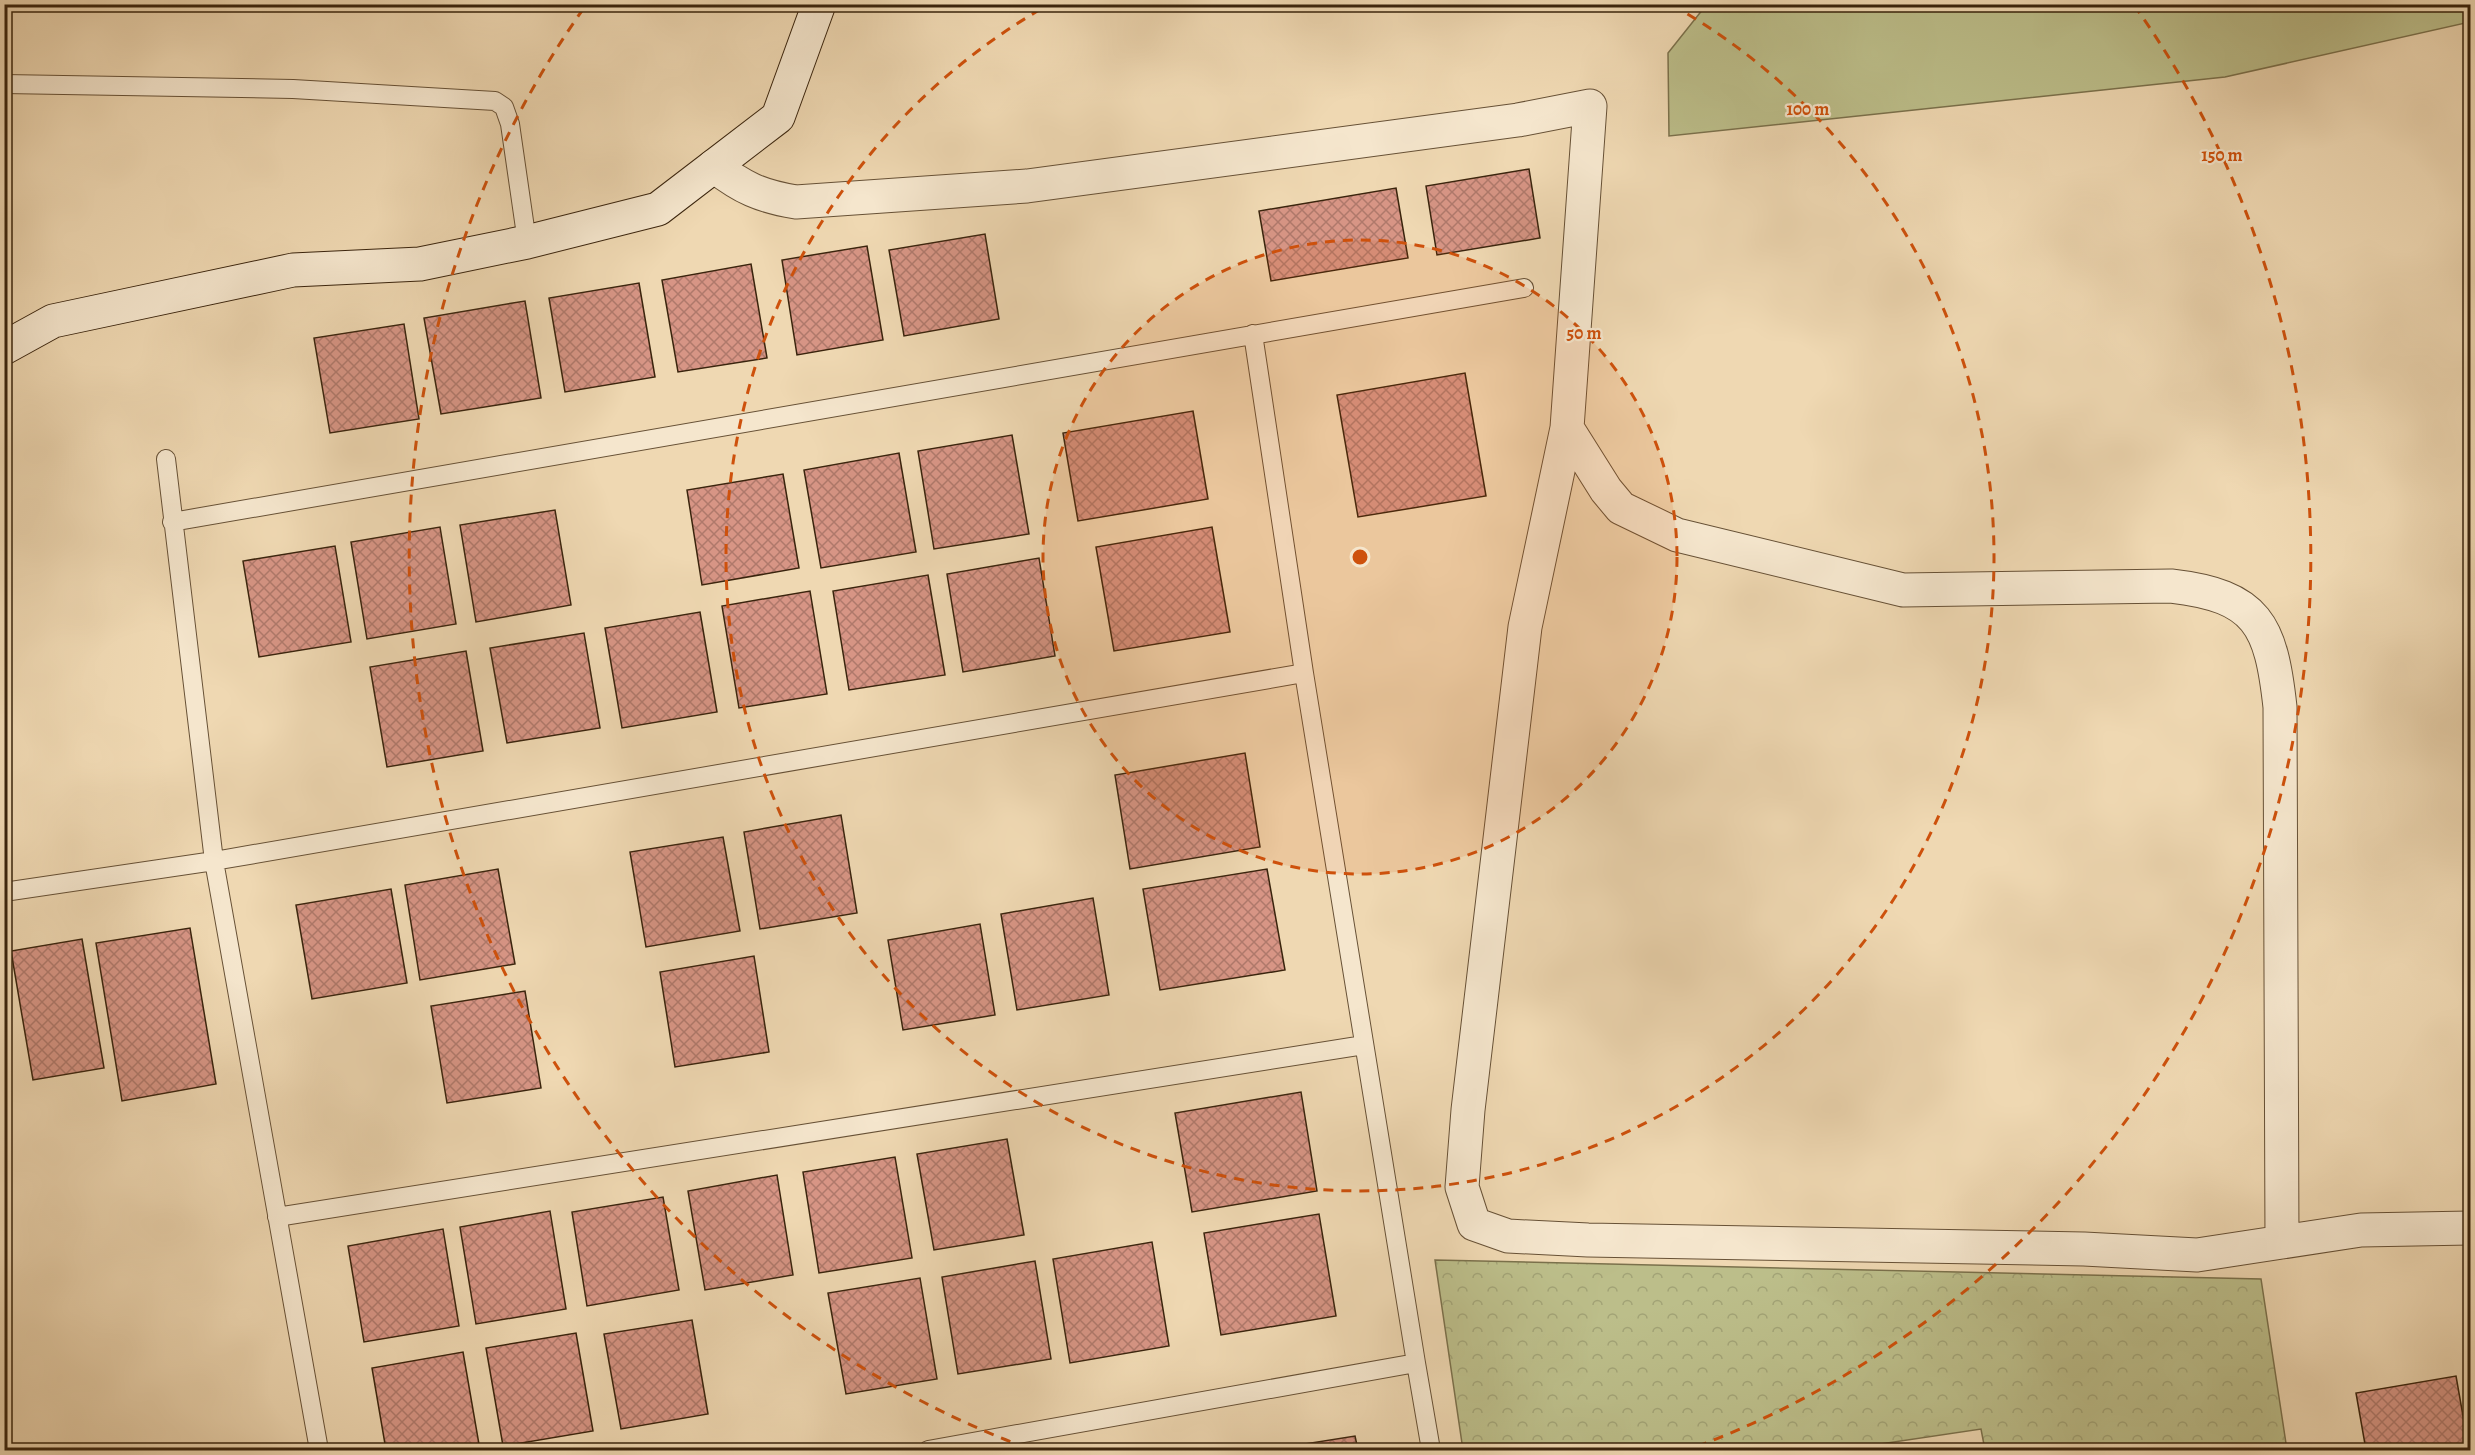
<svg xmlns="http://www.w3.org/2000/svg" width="2475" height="1455" font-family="Alegreya,serif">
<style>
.grass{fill:#bcbe8a;stroke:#7b714c;stroke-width:1.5}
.park{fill:url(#park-crowns);stroke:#7b714c;stroke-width:1.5}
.building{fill:url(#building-cross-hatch);stroke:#3a240d;stroke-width:1.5}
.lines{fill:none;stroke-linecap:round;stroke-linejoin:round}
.lane-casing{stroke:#675136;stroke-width:20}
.street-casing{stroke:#675136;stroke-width:35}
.secondary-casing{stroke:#3a240d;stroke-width:35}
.lane{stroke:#f5e6cd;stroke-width:18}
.street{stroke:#f5e6cd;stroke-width:33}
.secondary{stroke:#f5e6cd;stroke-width:33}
.ring{fill:none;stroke:#ce510c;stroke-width:3;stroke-dasharray:10 8}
.centre{fill:#ce510c;stroke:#f5e6cd;stroke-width:3}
.ring-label{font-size:18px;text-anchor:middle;font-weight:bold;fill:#ce510c;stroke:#f5e6cd;stroke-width:4.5;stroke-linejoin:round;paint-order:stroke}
</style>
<defs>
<pattern id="park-crowns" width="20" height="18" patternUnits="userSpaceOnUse" patternTransform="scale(1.5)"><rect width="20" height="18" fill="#bcbe8a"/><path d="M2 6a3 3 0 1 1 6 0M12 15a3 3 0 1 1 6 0" fill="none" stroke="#a2a376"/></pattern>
<pattern id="building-cross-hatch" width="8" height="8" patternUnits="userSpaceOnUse" patternTransform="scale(1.5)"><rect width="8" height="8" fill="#d79585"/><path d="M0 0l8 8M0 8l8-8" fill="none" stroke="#af796b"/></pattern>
</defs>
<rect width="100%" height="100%" fill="#efd8b2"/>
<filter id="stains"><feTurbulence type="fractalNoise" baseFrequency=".00333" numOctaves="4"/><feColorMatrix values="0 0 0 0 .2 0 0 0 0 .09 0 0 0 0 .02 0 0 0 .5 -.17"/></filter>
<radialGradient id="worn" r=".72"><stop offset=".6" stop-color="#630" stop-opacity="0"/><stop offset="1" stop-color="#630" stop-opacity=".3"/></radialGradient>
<path class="grass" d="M1707,4h763v18l-245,55 -556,59 -1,-83z"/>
<path class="park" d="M1435,1260l826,19 26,171h-302l-4,-21 -141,21h-377z"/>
<path class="building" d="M1529,169l11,69 -103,17 -11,-69z
M1396,188l12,70 -137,23 -12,-70z
M985,234l14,85 -95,17 -15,-86z
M867,246l16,94 -86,15 -15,-95z
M751,264l16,94 -89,14 -16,-92z
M639,283l16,94 -90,15 -16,-94z
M525,301l16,97 -100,16 -17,-96z
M404,324l15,95 -89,14 -16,-95z
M1465,373l21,123 -128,21 -21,-122z
M1193,411l15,88 -130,22 -15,-88z
M1012,435l17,99 -95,15 -16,-98z
M899,453l17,99 -95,16 -17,-98z
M783,474l16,94 -97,17 -15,-95z
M555,510l16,95 -95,17 -16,-97z
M440,527l16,97 -89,15 -16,-97z
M1212,527l18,105 -116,19 -18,-104z
M335,546l16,96 -92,15 -16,-96z
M1039,558l16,98 -92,16 -16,-98z
M928,575l17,100 -96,15 -16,-99z
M810,591l17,103 -88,14 -17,-102z
M700,612l17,100 -95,16 -17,-100z
M584,633l16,95 -93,15 -17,-95z
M466,651l17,100 -96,16 -17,-100z
M1245,753l15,94 -130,22 -15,-94z
M841,815l16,98 -97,16 -16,-97z
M723,837l17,94 -94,16 -16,-95z
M498,869l17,95 -95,16 -15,-95z
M1267,869l18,101 -125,20 -17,-101z
M391,889l16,94 -95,16 -16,-94z
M1093,898l16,97 -92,15 -16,-96z
M980,924l15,91 -92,15 -15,-90z
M190,928l26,156 -94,17 -26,-158z
M82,939l22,129 -71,12 -22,-129z
M754,956l15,96 -94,15 -15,-95z
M525,991l16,97 -94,15 -16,-97z
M4,1039l7,39 -7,1z
M1301,1092l16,99 -125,21 -17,-99z
M1007,1139l17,96 -90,15 -17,-96z
M895,1157l17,101 -93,15 -16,-101z
M777,1175l16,100 -88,15 -17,-99z
M663,1197l16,93 -92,16 -15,-94z
M550,1211l16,98 -90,15 -16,-97z
M1319,1214l17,102 -115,19 -17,-102z
M443,1229l16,97 -95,16 -16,-96z
M1152,1242l17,104 -99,17 -17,-104z
M1035,1261l16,98 -93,15 -16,-97z
M920,1278l17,101 -91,15 -18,-101z
M692,1320l16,94 -87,15 -17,-95z
M576,1333l17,98 -90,15 -17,-98z
M463,1352l17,98h-94l-14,-82z
M2456,1376l13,74h-103l-10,-57z
M1355,1436l3,14h-91z"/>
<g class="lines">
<g class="lane-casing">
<path id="lane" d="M4,84l289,5 202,12 9,6 6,17 17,118
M1253,334l51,339
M166,459l48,402 105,589
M172,522l1352,-234
M4,892l210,-31 1090,-188 112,690 -488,87
M277,1217l1087,-172
M1416,1363l15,87"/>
</g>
<g class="street-casing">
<path id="street" d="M714,166c29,22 46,30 82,36l231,-16 491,-66 72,-14 -23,322 -42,199 -57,483 -6,77 12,37 34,12 80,4 496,9 113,6 164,-25 109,-2
M1567,428l39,62 15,18 56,27 226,55 268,-4c87,10 100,39 109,121l2,535"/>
</g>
<g class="secondary-casing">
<path id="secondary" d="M4,348l49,-27 240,-51 127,-6 107,-22 131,-33 120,-92 41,-113"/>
</g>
<use href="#lane" class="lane"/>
<use href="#street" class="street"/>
<use href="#secondary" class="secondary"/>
</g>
<circle cx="1360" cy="557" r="317" fill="#ce510c" fill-opacity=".12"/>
<g class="ring">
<circle cx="1360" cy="557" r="317"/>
<path d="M1672 5A634 634 0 1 1 1048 5"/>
<path d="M1027 1448A951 951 0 0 1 586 5M2134 5A951 951 0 0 1 1693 1448"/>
</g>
<circle cx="1360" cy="557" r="9" class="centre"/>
<g class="ring-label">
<text x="1808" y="115">100 m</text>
<text x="2222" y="161">150 m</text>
<text x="1584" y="339">50 m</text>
</g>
<rect width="2475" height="1455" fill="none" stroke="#efd8b2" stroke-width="24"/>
<rect x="6" y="6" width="2463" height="1443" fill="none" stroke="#3a240d" stroke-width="3"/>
<rect x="12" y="12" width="2451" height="1431" fill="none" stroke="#3a240d" stroke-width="1.5"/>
<rect width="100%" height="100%" filter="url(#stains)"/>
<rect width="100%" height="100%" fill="url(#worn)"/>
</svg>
